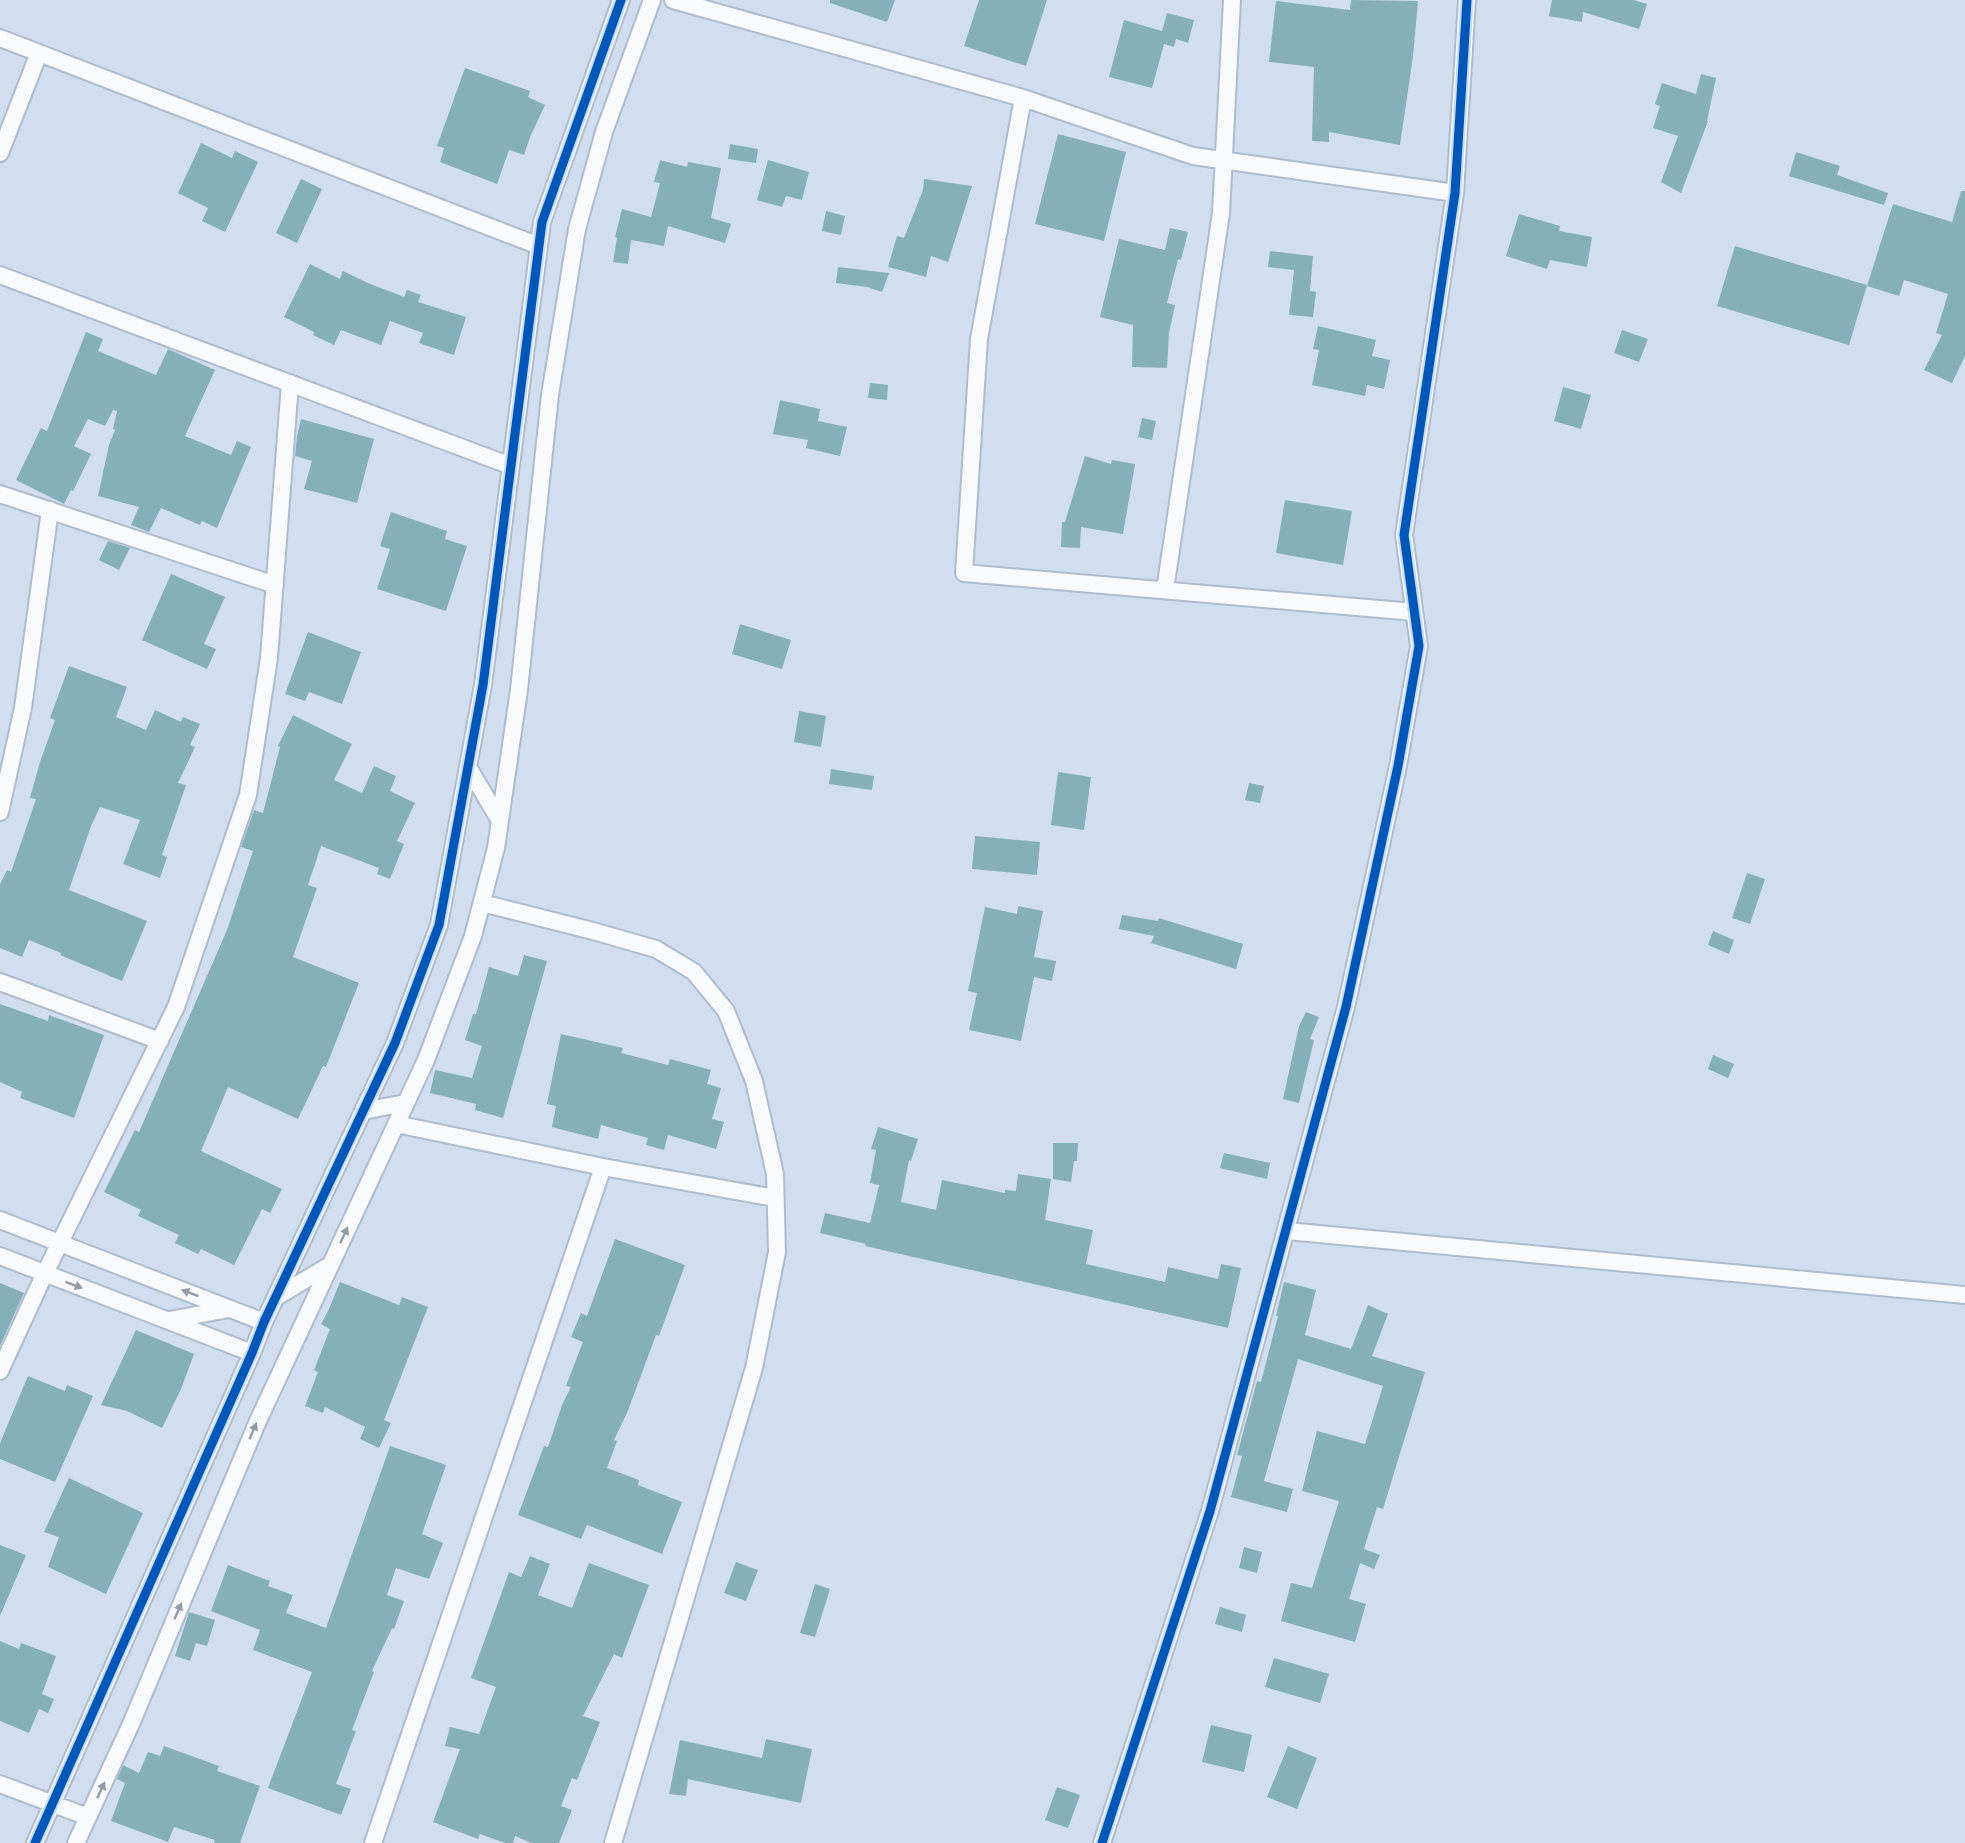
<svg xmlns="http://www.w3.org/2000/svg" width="1965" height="1843" font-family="'Source Serif 4',serif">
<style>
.building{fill:#85b0b9}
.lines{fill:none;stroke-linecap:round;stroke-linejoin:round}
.minor-casing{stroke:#afbcce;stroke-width:20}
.minor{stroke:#f8fafd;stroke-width:16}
.cycleway-casing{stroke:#c4dcfc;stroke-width:13}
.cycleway{stroke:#0057b8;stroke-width:9}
.oneway{fill:#939aa5}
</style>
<rect width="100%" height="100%" fill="#d1deef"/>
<path class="building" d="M830,0h65l-8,22 -57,-19z
M979,0h68l-21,66 -62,-20z
M1351,0l67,1 -5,55 -13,89 -71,-13v10l-17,-1 2,-74 -45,-5 7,-61 74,9z
M1552,0h82l13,4 -8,25 -56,-17 -1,10 -33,-6z
M1167,13l27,7 -6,23 -12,-4 -2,8 -10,-3 -12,44 -43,-11 15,-57 38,11z
M465,68l65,23 -2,6 17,8 -15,32 -6,18 -15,-5 -12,34 -57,-22 4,-14 -7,-2z
M1701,74l15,4 -9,43h1l-27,72 -20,-11 17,-46 -25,-8 7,-22 -5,-2 7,-21 34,11z
M1058,134l68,18 -22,89 -69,-17z
M201,143l31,15 3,-7 23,11 -33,70 -23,-11 6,-13 -30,-15z
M730,144l28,5 -2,14 -28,-4z
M1796,152l44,14 -3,9 51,18 -4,12 -95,-29z
M660,160l27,7 1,-5 33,6 -10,50 20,6 -6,19 -57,-17 -4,20 -33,-6 -3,24 -15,-2 4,-24 -2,-1 7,-28 29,8 9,-34 -6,-1z
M768,160l41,12 -7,28 -16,-4 -4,11 -25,-7z
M301,179l21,10 -25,54 -21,-10z
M924,179l48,7 -24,76 -17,-6 -5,21 -38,-10 9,-31 7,2 19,-48z
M1961,191h4v165l-13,27 -28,-13 18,-35 -6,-2 12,-39 -44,-14 -5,16 -32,-10 26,-82 59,18z
M826,211l19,5 -4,19 -19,-4z
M1519,214l41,12 -1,5 33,6 -5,30 -37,-7 -3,9 -41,-13z
M1170,228l18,4 -7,28 -3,-1 -11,44 8,2 -6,28 -2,35 -35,-1 1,-42 -33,-8 19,-78 46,11z
M1735,246l132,39 -18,60 -132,-39z
M1270,251l43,5 -3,35 6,1 -3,25 -24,-2 5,-45 -26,-3z
M310,264l30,15 3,-8 25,12 36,14 3,-7 14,5 -3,7 48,15 -12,38 -35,-12 4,-10 -33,-12 -9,24 -40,-15 -7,15 -21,-10 1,-3 -30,-15z
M838,267l51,6 -7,19 -15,-5 -31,-4z
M1318,326l58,14 -4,16 18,4 -6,29 -17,-4 -2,11 -53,-11 7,-35 -6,-1z
M1622,330l26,9 -9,23 -25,-9z
M86,332l17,7 -5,12 58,24 12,-26 47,21 -30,66 46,19 6,-14 14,6 -34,81 -15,-7 -2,4 -39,-17 -12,24 -18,-7 8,-18 -41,-11 11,-51 6,-15 -2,-1 4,-18 -4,-1 -8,16 -17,-7 -14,27 17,8 -18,37 -2,-1 -7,14 -48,-24 25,-52 6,3z
M870,383l18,2 -1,15 -19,-2z
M1563,387l28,8 -10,34 -27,-8z
M780,400l40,9 -2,12 29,6 -7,29 -34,-8 2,-8 -35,-6z
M1142,418l14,3 -4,19 -14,-3z
M301,419l73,20 -17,64 -53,-14 8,-28 -17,-5 2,-20z
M1085,456l26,8 1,-4 23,4 -12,70 -42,-7 -1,21 -19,-1 1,-25h3z
M1285,500l67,11 -9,54 -67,-12z
M391,512l56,19 -2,8 22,7 -21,65 -69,-22 13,-40 -10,-3z
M108,541l22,7 -11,22 -20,-10z
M171,574l54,23 -21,47 12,5 -9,20 -65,-29z
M740,624l51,16 -9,29 -50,-15z
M308,632l53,20 -19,52 -33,-12 -4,9 -20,-7z
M69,666l58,21 -11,30 30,13 9,-20 26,12 2,-5 17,7 -10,21 5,2 -17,36 8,2 -24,70 5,2 -7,21 -37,-14 17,-44 -40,-13 -9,19 -22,64 78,31 -25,60 -62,-26 1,-2 -32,-13 -7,17 -22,-9v-64l7,-14 4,2 25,-73 -6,-1 10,-36 15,-42 -5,-2z
M799,711l27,5 -5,31 -27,-5z
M293,715l59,29 -18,36 28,13 12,-27 22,10 -6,15 25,12 -18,38 7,3 -14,35 -13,-5 2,-6 -58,-22 -13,39 9,3 -24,69 66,26 -33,84 -3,-1 -25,53 -70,-32 -27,64 81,38 -12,24 -8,-4 -28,56 -33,-16 -3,5 -23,-11 4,-8 -41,-19 3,-6 -37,-18 31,-62 4,2 88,-202 26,-79 -12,-4 13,-37 9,3 17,-66 -2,-1z
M831,769l43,7 -2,14 -43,-6z
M1058,772l33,5 -7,53 -33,-5z
M1249,783l15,3 -4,17 -15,-3z
M975,836l65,6 -3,33 -65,-6z
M1747,873l18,6 -15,45 -18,-6z
M1018,906l25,5 -9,46 22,4 -4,20 -18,-4 -13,64 -52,-11 8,-37 -9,-2 17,-84 32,7z
M1122,915l36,6 1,-3 84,26 -7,25 -85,-26 3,-7 -35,-7z
M1713,931l21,9 -5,14 -21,-9z
M524,955l23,6 -44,157 -28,-8 1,-6 -46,-11 5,-23 37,8 10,-32 -17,-6 8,-26h3l13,-47 29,9z
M0,1004l48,17 1,-6 55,20 -30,83 -54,-20 2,-6 -22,-10z
M1306,1012l13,5 -9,22 4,1 -15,63 -16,-4 16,-73z
M561,1034l62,14 -2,5 47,12 2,-6 41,11 -4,14 14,4 -9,31 12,3 -8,27 -48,-14 -4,15 -18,-5 2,-7 -47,-13 -3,14 -46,-12 4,-21 -9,-2z
M1713,1055l21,9 -6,14 -20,-9z
M878,1127l40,12 -7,22 -2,-1 -8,42 35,8 6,-30 63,13v-3l11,1 2,-17 33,5 -6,41 48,10 -7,34 79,18 3,-15 50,12 3,-15 20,4 -13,60 -363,-82 1,-2 -46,-11 5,-20 45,10 9,-38 -9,-2 6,-33 -5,-1z
M1053,1143h25l-1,18h-3l-3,21 -18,-3z
M1224,1153l46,10 -3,16 -47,-11z
M615,1239l70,26 -26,71 -3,-1 -29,78 -13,27 3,1 -10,27 32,12 -1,5 44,17 -20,52 -75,-29 -6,14 -63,-24 26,-69 4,1 14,-42 9,-18 -5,-1 17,-44 -12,-5 10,-24 6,3z
M340,1282l59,23 3,-8 26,10 -44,113 7,3 -12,25 -19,-9 5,-12 -40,-20 -2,6 -18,-7 13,-34 -4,-2 16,-41 -9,-5 8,-15z
M1284,1282l32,8 -11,45 46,14 17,-44 20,9 -16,42 53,16 -42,137 -6,-2 -13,42 16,6 -6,14 -14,-6 -11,36 17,5 -11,38 -74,-21 10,-38 21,5 27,-87 -37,-10 15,-60 48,13 18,-58 -85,-27 -34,122 29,8 -6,23 -56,-15 11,-41 -5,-1 20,-74 4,1 17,-66h-2z
M0,1283l24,10 -24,53z
M136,1330l58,24 -13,35 -19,39 -35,-17 -26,-6z
M28,1376l37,15 2,-6 26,11 -38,86 -55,-23v-16z
M390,1446l56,19 -24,69 21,9 -14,36 -33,-11 -9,27 17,6 -10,28 -2,-1 -20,43 2,1 -22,58 4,1 -20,53 15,5 -10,26 -73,-27 44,-116 -59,-22 7,-20 -49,-19 17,-46 42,16 -2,5 25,9 -7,18 40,15z
M69,1478l74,35 -37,81 -58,-27 11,-30 -15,-5z
M0,1545l26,10 -26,61z
M1244,1547l18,5 -5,21 -18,-5z
M530,1556l20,8 -12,31 34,13 17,-45 60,22 -27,73 -8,-4 -31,62 17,6 -23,58 -5,-2 -11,28 11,4 -13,33h-28l-16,-7 -2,7h-8l-25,-9 -2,5 -45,-17 27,-73 -15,-3 5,-19 29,7 17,-47 -25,-9 38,-106 12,5z
M736,1562l22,8 -12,31 -22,-8z
M815,1584l15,5 -15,48 -15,-4z
M1220,1607l26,8 -4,17 -27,-8z
M189,1612l26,8 -8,26 -11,-3 -6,18 -15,-5z
M0,1641l19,8 2,-6 35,13 -14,38 12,5 -6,14 -9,-4 -10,24 -29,-12z
M1274,1658l55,16 -9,29 -55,-16z
M1211,1725l41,10 -8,37 -42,-10z
M766,1739l46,10 -11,54 -113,-24 -2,17 -17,-2 11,-54 82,18z
M164,1746l55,20 -2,5 43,15 -20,57h-26l1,-3 -41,-13 -6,15 -57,-21 14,-38 -8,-4 6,-14 16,8 9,-21 12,4z
M1288,1746l29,12 -20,51 -30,-12z
M1057,1787l23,8 -12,33 -23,-8z"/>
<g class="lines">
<g class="minor-casing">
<path id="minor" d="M673,0l350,98 170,58 262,37
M0,38l539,208
M1023,98l-44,241 -15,234 450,39
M0,153l39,-100
M0,275l511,191
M0,494l275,91
M1165,590l56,-377 11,-213
M468,767l32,54
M0,812l23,-104 27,-198
M482,903l111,28 63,18 38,23 32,39 28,70 21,93 2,78 -23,116 -141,475
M0,982l160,59
M363,1111l42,-8
M396,1124l207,43 172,31
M0,1220l264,102
M1287,1231l678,64
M0,1256l252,97
M275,1298l55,-33
M169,1320l60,-11
M0,1371l45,-98 131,-266 72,-212 21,-137 21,-275
M0,1784l88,33
M35,1843l217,-490 12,-31 131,-279 44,-118 44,-240 59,-463 79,-222
M76,1843l55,-119 126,-301 169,-363 47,-124 23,-88 23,-158 31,-295 27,-166 27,-97 48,-132
M373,1843l230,-676
M1102,1843l108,-332 136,-504 52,-241 21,-120 -15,-111 51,-342 12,-193"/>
</g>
<use href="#minor" class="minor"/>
<g class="cycleway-casing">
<path id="cycleway" d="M35,1843l217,-490 12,-31 131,-279 44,-118 44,-240 59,-463 79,-222
M1102,1843l108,-332 136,-504 52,-241 21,-120 -15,-111 51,-342 12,-193"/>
</g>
<use href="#cycleway" class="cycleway"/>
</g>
<defs><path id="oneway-solid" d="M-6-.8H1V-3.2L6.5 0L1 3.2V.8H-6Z" transform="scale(1.5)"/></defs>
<g class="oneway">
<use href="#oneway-solid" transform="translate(344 1235) rotate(-65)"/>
<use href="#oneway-solid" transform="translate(74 1285) rotate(21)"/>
<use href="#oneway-solid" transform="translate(190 1293) rotate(-159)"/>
<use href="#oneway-solid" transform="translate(253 1431) rotate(-67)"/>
<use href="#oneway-solid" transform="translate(178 1611) rotate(-67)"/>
<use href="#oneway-solid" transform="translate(101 1790) rotate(-65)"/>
</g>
</svg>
